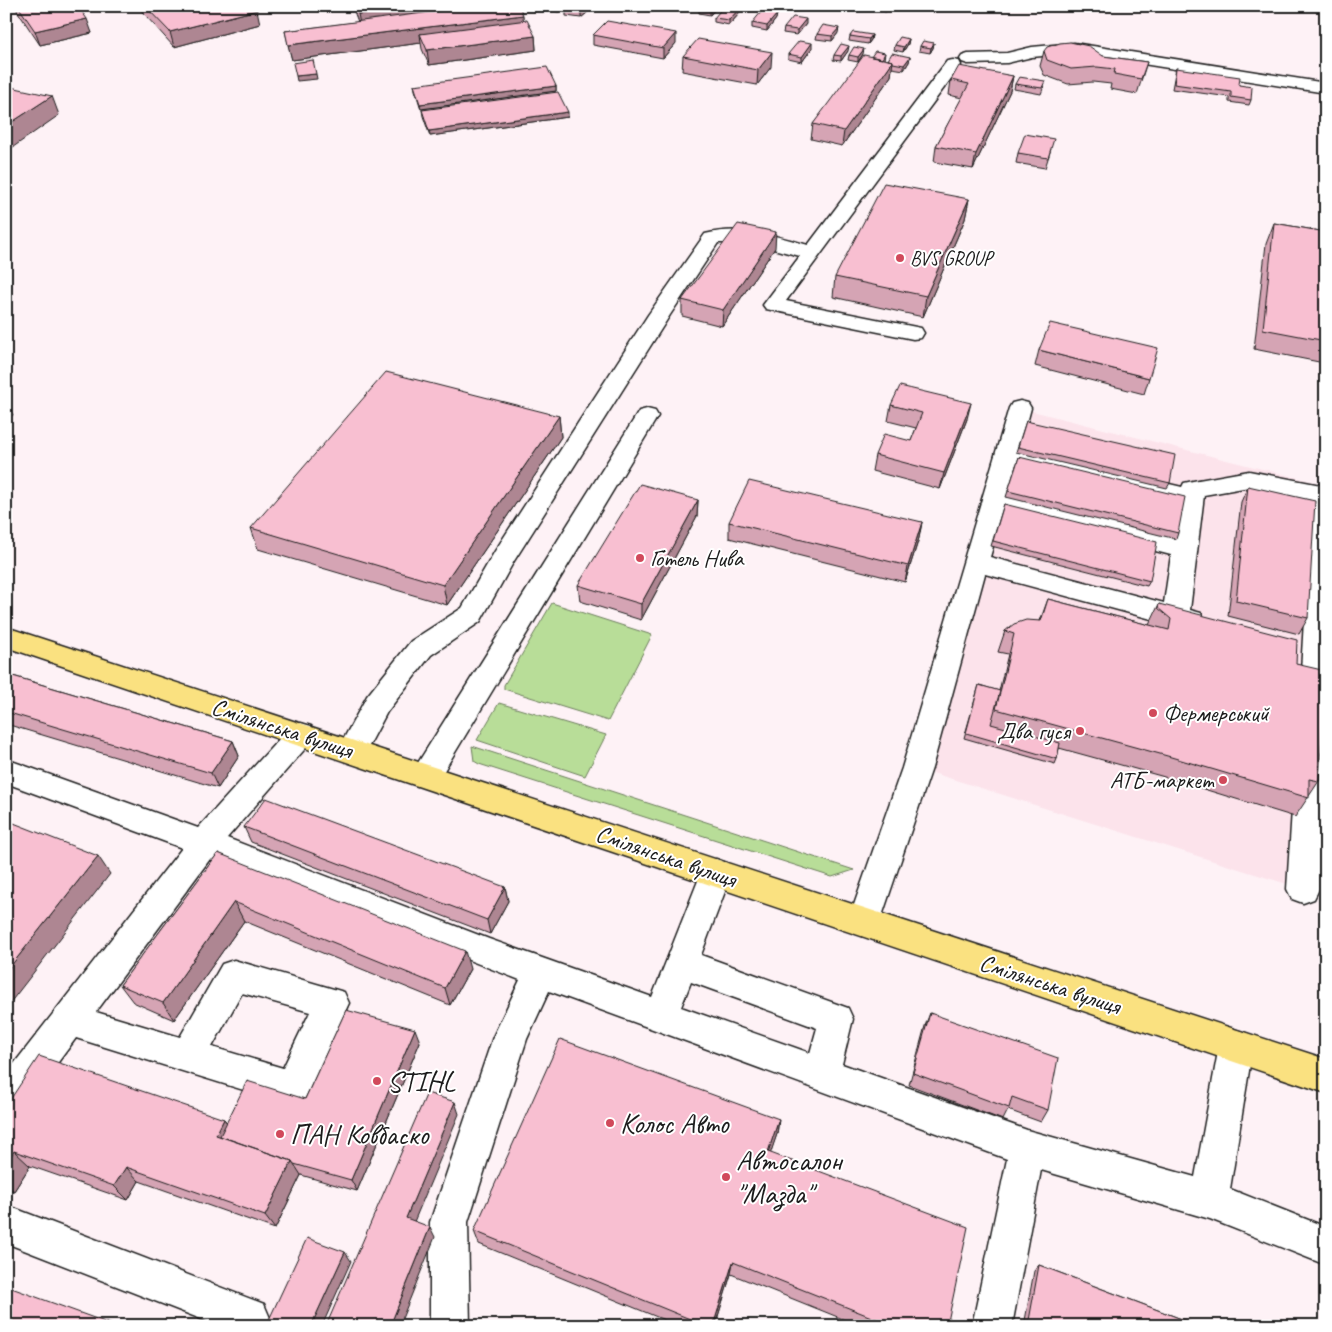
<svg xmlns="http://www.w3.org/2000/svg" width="1332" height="1332" font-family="Caveat,sans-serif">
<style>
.built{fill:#fce3eb}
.green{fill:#b8dd98;stroke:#6a7c5a}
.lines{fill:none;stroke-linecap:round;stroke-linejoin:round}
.minor-casing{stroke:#1c1c1c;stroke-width:3}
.major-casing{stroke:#1c1c1c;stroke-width:3}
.minor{fill:#fff;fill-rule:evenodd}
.major{fill:#fae180;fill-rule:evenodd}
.wall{fill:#d5a4b4;stroke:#1c1c1c}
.shaded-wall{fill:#ae8692;stroke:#1c1c1c}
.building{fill:#f8bfd1;stroke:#1c1c1c}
.poi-dot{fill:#d1495b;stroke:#fff;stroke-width:2}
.labels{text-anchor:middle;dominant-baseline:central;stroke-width:4;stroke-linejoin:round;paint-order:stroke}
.far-poi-label{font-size:20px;fill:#1c1c1c;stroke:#fff;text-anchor:start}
.poi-label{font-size:24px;fill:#1c1c1c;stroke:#fff;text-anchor:start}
.street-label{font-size:24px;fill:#1c1c1c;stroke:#fff}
.near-poi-label{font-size:29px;fill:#1c1c1c;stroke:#fff;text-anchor:start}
</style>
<rect width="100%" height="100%" fill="#fef2f6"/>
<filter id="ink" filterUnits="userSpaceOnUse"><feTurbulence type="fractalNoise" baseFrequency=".02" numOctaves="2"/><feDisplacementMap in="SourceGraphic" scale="10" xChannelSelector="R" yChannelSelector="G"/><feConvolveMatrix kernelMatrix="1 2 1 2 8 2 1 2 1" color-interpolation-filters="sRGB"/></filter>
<g filter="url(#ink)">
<path class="built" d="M1020,408l306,77v83l-23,321 -386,-121z"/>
<path class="green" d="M552,603l100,32 -44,86 -104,-32v-4z
M499,703l107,32 -21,41 -108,-36z
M472,746l382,124 -22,7 -353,-113 -5,-3z"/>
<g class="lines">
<g class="minor-casing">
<path id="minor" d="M1074,43l252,40v10l-252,-40 -42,4 -25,6 -39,1 -6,-2 -2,-3 2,-3 6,-2 39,-1 25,-6z
M953,60l6,1 2,4 -175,236 135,27 3,5 -3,5 -8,1 -147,-30 -3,-4 37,-49 -50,-13h-32l-48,72 -156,246 -34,61 -49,33 -44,57 -25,47 -10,4 -10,-4 -5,-8 30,-55 44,-55 51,-33 33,-57 153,-236 57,-81c35,-9 69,1 103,11l139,-184z
M1020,401l8,2 3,5 -11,41 162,38 2,-4 9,-2 56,-10 77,15v223l-3,5 -10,3 -10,-3 -4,-8 12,-206 -62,-13 -45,8 -14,115 11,3 4,7 -4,7 -9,3 -207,-56 -53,194 -52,154 -5,10 -11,4 -11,-4 -5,-10 54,-154 107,-360 3,-5zM1016,464l163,39 -5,34 -167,-41zM1003,512l168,43 -7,48 -174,-46z
M647,409l8,2 3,5 -222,368 -10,3 -10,-3 -5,-9 5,-9 220,-350 3,-5z
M301,723l10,3 4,8 -4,8 -84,96 262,101 163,58 53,-134 11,-4 11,4 5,10 -31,82 147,53 5,11 -11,45 185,66 168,47 24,-131 5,-12 12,-4 12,4 5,12 -23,143 96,38v38l-116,-46 -169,-49 -29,156h-40l35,-167 -458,-168 -22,48 -59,183 2,104h-40v-104l63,-185 27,-57 -310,-121 -114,153 84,25 42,-73 12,-4 110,32 5,11 -45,97 -12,5 -216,-67 -57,77 -13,5v-46l176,-226 -176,-65v-24l192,69 93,-102zM691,982l126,46 -7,25 -129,-46zM242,993l68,19 -27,56 -71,-21z
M1310,749l10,4 5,8 -6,128 -5,10 -11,4 -11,-4 -5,-10 8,-128 5,-8z
M6,1205l258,99 6,14 -4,8h-47l-213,-83z"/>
</g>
<g class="major-casing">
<path id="major" d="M6,627l1320,432v34l-1320,-446z"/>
</g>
<use href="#minor" class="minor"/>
<use href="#major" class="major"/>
</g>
<path class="wall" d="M15,6h63l14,27 -52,12 -22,-33z
M137,6h52l4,5 17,-5h54l-9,3 5,15 -86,23z
M352,6h85v5l87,10 11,15 1,14 -107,15 -7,-16 -1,-6 -129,17 -7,-29 73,-9z
M551,6h13v1l-5,5 -7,-1z
M636,6h21l-4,6 -17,-3z
M700,6h16v2l-6,7 -11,-2v-5z
M865,6h24l-3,6 -21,-4z
M739,9v5l-10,11 -15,-3v-4z
M566,11h23l-8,7 -15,-2z
M777,14l-1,5 -9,12 -15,-3v-5z
M806,24l-9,11 -14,-2 1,-5z
M838,33l-6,8 -16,-2 1,-5z
M593,35l83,8 -13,15 -70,-13z
M872,35l-1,5 -3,4 -19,-3 1,-5z
M909,39l-1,5 -5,8 -9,-2 1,-5z
M934,43l-1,5 -3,5 -11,-2 1,-5z
M812,48l-10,14 -14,-3v-5z
M848,51l-7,10 -8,-1 1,-5z
M1044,51l59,5 44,6 -10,32 -27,-5 1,-5 -18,-2 -25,2 -24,-9 -4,-9z
M885,53l-1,6 4,1 22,-3 -1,5 -5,8 -12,-2 -1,8 -49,70 -31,-7 2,-15 58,-67z
M863,54l-5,8 -10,-2 1,-5z
M683,56l88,11 -14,18 -75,-14z
M1176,68l63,17 12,15 -2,5 -20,-3v-5l-57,-8z
M1013,76l-3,15 -37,78 -39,-7 2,-16 26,-48 -13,-3 2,-15z
M1015,84l29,2 -3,8 -27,-5z
M414,85l142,1v5l-135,18 -6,-19z
M422,110l146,7 -138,19 -7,-20z
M1051,149l-6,19 -29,-5 2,-10z
M969,199l-4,20 -42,98 -90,-20 2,-20z
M1274,223l52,9v128l-2,3 -70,-14 12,-105z
M775,248l-53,78 -40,-10v-16z
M1039,350l110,28 -5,16 -109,-28z
M891,405l76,14 -27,70 -68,-18 3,-16 36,-14 5,-13 -28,-7z
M559,416l2,21 -114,168 -189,-56 -7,-21z
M1026,421l144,62 -3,5 -151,-36z
M1019,457l159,76 -2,6 -170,-42z
M1248,486l60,132 -9,16 -71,-18 13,-114z
M698,500l-1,16 -56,104 -61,-19 -2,-16z
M1004,504l146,77 -3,5 -156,-40z
M729,522h193l-3,16 -14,44 -176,-44z
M1048,599l101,26 10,-21 137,60 23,117 -24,36 -134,-41 -102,-28 -2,11 -2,5 -91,-26 15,-53 20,6 9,-37 -10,-2 7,-21 35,-10z
M6,674l227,67 6,15 -21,32 -212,-64z
M244,827l261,60 3,14 -18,33 -239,-92z
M218,853l252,116 -20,36 -206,-84 -70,99 -41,-18 -13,-17z
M930,1013l118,97 -7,12 -33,-12 -5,10 -94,-35 16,-59z
M420,1042l-63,149 -56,-16 -26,54 -136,-48 -11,19 -98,-34 -16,25 -8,-2v-83l218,13 3,3 78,-23z
M779,1119l-2,15 -7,19 177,173h-87l-129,-52 -16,52h-36l-200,-82 -5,-13z
M1039,1265l161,61h-176l10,-55z"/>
<path class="shaded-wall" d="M249,6h15l-14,4z
M419,6h18l1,12 -77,11 -3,-15z
M559,6h5v1l-5,5 -1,-5z
M589,6v5l-8,7v-5z
M653,6h4l-4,6z
M713,6h3v2l-6,7v-5z
M739,9v5l-10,11v-5z
M257,10l3,14 -86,23 -4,-15z
M777,14l-1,5 -9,12v-5z
M523,15l1,14 -104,5 1,9 -129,17 -4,-15z
M87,19l5,14 -52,12 -5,-14z
M806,19v5l-9,11v-5z
M839,28l-1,5 -6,8v-5z
M676,33v10l-13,15v-10z
M872,35l-1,5 -3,4 1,-5z
M535,36l1,14 -107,15 -2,-15z
M909,39l-1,5 -5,8 1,-5z
M812,43v5l-10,14v-5z
M934,43l-1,5 -3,5 1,-5z
M849,46l-1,5 -7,10v-5z
M864,49l-1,5 -5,8v-5z
M772,52l-1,15 -14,18 1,-15z
M910,57l-1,5 -5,8v-5z
M893,61l-2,15 -49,70 2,-15z
M316,74l1,5 -20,2 -1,-5z
M1013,76l-3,15 -37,78 3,-15z
M556,86v5l-135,18 -1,-5z
M52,96l7,19 -53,37v-26z
M568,112v5l-138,19 -1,-5z
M969,199l-4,20 -42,98 3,-21z
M776,232l-1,16 -53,78 1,-16z
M6,402l7,13 -7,6z
M971,403l-4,16 -27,70 4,-16z
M559,416l2,21 -114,168 -4,-20z
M698,500l-1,16 -56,104v-16z
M922,522l-3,16 -14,44 3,-16z
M233,741l6,15 -21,32 -7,-15z
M98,856l12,18 -104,134v-36z
M505,887l3,14 -18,33 -3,-14z
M234,902l10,19 -70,99 -11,-17z
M465,951l5,18 -20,36 -5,-17z
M415,1029l5,13 -63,149 -6,-11z
M455,1102l4,12 -48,115 -5,-11z
M224,1119l11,15 -4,9 -15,-8z
M779,1119l-2,15 -11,33 2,-15z
M14,1151l16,15 -16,25 -8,-6v-22z
M292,1161l9,14 -26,54 -10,-13z
M126,1167l13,14 -11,19 -14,-14z
M430,1227l5,10 -36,89h-9z
M345,1252l6,9 -29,65h-11z
M733,1262l-2,12 -16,52h-2z"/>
<path class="building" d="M18,6h60l9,13 -52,12z
M145,6h44l4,5 17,-5h43l4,4 -87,22z
M355,6h64l-61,8z
M477,6h42l4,9 -235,30 -3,-14z
M571,6h17l-7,7 -15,-2z
M700,6h13l-3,4 -11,-2z
M724,6h1l14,3 -10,11 -15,-2z
M762,11l15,3 -10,12 -15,-3z
M793,17l13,2 -9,11 -13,-2z
M527,20l8,16 -108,14 -7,-16z
M607,21l69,12 -13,15 -70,-13z
M823,25l16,3 -7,8 -15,-2z
M853,32l19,3 -3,4 -19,-3z
M900,37l9,2 -5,8 -9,-2z
M698,39l74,13 -14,18 -75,-14z
M799,41l13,2 -10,14 -14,-3z
M923,41l11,2 -3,5 -11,-2z
M1070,42l19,4 14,10 44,6 -6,17 -27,-5 1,-5 -18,-2 -26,2 -24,-9 -3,-9 3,-4 13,-4z
M841,44l8,2 -8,10 -7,-1z
M854,47l10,2 -6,8 -9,-2z
M875,51l10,2 -3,6 -11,-2z
M892,53l18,4 -6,8 -11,-2v-2l-5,-1z
M864,55l29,6 -49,70 -31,-7z
M313,60l3,14 -20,2 -3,-13z
M959,66l54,10 -37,78 -40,-8 33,-62 -18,-4z
M547,67l9,19 -136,18 -6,-19z
M1176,68l64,9 -1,8 13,2 -1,13 -20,-3v-5l-57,-8z
M1019,77l26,4 -3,7 -27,-4z
M6,86l46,10 -46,30z
M558,92l10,20 -139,19 -7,-21z
M1025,134l29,5 -6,19 -30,-5z
M884,183l85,16 -43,97 -91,-19z
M1274,223l52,9v109l-63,-12z
M738,224l38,8 -53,78 -41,-10z
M1050,323l108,25 -9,30 -110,-28z
M386,372l173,44 -116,169 -192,-57z
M900,386l71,17 -27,70 -69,-18 9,-21 27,7 11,-28 -31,-8z
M1026,421l149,34 -5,28 -152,-36z
M1019,457l166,40 -7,36 -170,-42z
M749,481l173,41 -14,44 -179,-44z
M640,484l58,16 -57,104 -63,-19z
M1248,486l67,15 -7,117 -72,-17z
M1004,504l153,38 -7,39 -157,-40z
M1048,599l121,31 2,-11 -13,-11 1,-4 138,36 -1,24 30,7 -7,110 -10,-2v19l-138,-41 -175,-48 18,-75 -9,-3 9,-7 12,-4 15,1z
M6,674l227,67 -22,32 -205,-61z
M979,685l21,6 -9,33 69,19 -3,16 -91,-26z
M266,798l239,89 -18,33 -243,-93z
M6,820l92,36 -92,116z
M218,853l247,98 -20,37 -211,-86 -71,101 -43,-18z
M346,1010l69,19 -64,151 -57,-16 -2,-3 -72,-25 27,-55 58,18z
M930,1013l128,45 -10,52 -36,-13 -3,11 -96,-35z
M560,1039l219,80 -11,33 200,75 -21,99h-53l-161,-64 -20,64h-6l-233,-95z
M39,1056l185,63 -8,16 76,26 -27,55 -139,-49 -12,19 -100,-35 -8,12v-57z
M427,1093l28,9 -49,116 24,9 -40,99h-64z
M307,1238l38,14 -34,74h-45z
M1039,1265l161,61h-172z
M6,1286l110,40h-110z"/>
</g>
<g class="poi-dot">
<circle cx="900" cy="258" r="5"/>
<circle cx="640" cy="558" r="5"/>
<circle cx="1153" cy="713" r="5"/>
<circle cx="1080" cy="731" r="5"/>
<circle cx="1223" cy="780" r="5"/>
<circle cx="377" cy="1081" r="5"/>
<circle cx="610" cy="1123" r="5"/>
<circle cx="280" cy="1134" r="5"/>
<circle cx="726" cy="1177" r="5"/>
</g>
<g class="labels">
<g class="far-poi-label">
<text x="910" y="258">BVS GROUP</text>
</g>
<g class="poi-label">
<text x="650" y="558">Готель Нива</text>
<text x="1163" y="713">Фермерський</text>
<text x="1070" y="731" text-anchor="end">Два гуся</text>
<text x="1213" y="780" text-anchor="end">АТБ-маркет</text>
</g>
<g class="street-label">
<text transform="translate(282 728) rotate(18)">Смілянська вулиця</text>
<text transform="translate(666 856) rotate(19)">Смілянська вулиця</text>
<text transform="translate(1050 984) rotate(18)">Смілянська вулиця</text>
</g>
<g class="near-poi-label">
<text x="387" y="1081">STIHL</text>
<text x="620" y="1123">Колос Авто</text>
<text x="290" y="1134">ПАН Ковбаско</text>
<text x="736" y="1160">Автосалон<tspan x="736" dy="33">"Мазда"</tspan></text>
</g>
</g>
<rect width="1332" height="1332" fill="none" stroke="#fff" stroke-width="25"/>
<rect x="12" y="12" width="1307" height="1307" fill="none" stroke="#1c1c1c" stroke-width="2" filter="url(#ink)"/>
</svg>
